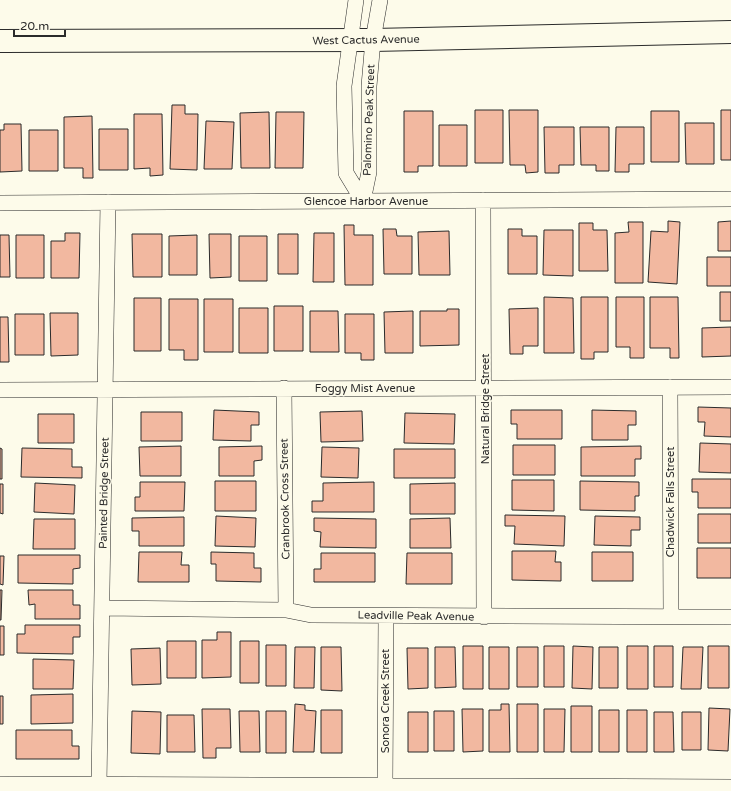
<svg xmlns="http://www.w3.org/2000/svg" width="731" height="791" font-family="'Varela Round',sans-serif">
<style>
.building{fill:#f2b8a0;stroke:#2b2b2b}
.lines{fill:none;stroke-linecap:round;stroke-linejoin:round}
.street-casing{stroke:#2b2b2b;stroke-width:16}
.secondary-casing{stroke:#2b2b2b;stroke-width:24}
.street{stroke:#fdfbea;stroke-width:15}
.secondary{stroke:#fdfbea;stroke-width:22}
.labels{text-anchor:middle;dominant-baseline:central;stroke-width:3;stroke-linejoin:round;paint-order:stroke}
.street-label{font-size:11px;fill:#2b2b2b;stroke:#fdfbea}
</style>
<rect width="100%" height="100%" fill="#fdfbea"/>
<path class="building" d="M172,105h13v9h13l-1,56 -27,-1z
M475,110h28v53h-28z
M509,110h29v62l-12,1 -1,-8h-15z
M721,110h10v50h-10z
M404,111h29v55h-15v6h-14z
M651,111h28v51h-28z
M269,112l1,56h-29l-1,-55z
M276,112h28l-1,56h-28z
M134,114h28l1,61 -13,1v-8l-16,1z
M92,116l1,62h-10v-10h-19v-51z
M206,121l28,1 -2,47h-28z
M685,123h29v41h-28z
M4,124h17l1,47 -22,1v-42h4z
M439,125h28v41h-28z
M544,127h30v38h-15v8h-14z
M580,127h29v44h-13v-6h-15z
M616,127h28v37h-15v8h-14z
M99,129h29v41h-29z
M29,130h29v41h-29z
M668,221l12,1 -3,62 -29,-2 3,-51 17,1z
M731,221v30h-13v-29z
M628,222h15v61h-28v-50l14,-1z
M579,223h14v7h14l1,41h-29z
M344,225h10v10h19v50h-28z
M383,229h13l1,7h15v38h-28z
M508,229h14v7h15v38h-29z
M544,230h29v46l-30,-1z
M449,231l1,44h-31l-1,-43z
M65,233h15l-1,45h-28v-37h14z
M314,233h20v49h-21z
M132,234h30v43h-29z
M209,234h22v43l-21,1z
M278,234h20v40h-20z
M0,235h9l1,42h-10z
M16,235h28v43h-28z
M197,235v40h-28v-39z
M239,236h28v45h-28z
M707,257h24v29h-24z
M720,292h11v29h-11z
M544,297l29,1 1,55h-30z
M581,297h27v55h-14v7h-13z
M616,297h28v61h-14v-11h-14z
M650,297h28l1,61h-9v-10h-20z
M134,298h27v53h-27z
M169,299h29v61h-14v-10h-15z
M204,299h29v53h-29z
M274,306h29v45h-29z
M239,308h29v45h-29z
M538,308v38h-15v8h-13l-1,-45z
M447,309h12v36l-39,1v-35h27z
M310,311h28l1,41h-29z
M413,311v42h-28l-1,-41z
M50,313h28v42l-27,1z
M15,314h29v41h-29z
M345,314h29v46h-13v-7h-16z
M0,317h8l1,45h-9z
M731,327v29l-29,1v-29z
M698,407l33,1v29l-27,-1 1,-14h-7z
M214,410l45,2v13h-8v16l-38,-1z
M511,410h51v29h-45v-15h-6z
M592,410l44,1v14h-8v15h-36z
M362,411l1,30 -42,1 -1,-30z
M141,412h41v29h-41z
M405,413l50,1 -1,30 -50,-1z
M38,414h36v29h-36z
M700,443l31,1v29l-32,-1z
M513,445h42v30h-42z
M181,446v30h-41l-1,-29z
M262,446v14l-8,1v15h-35v-29z
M641,446v13h-6v17h-54v-29z
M322,447l37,1 -1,30 -37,-1z
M0,448l2,1v30h-2z
M22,448l50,1v18h10v11l-61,-1z
M394,449h61v29h-61z
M692,479h39v29h-33v-16h-6z
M512,480h42v31l-42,-1z
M215,481h41v30h-41z
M580,481l59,1v14h-4v15l-55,-1z
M140,482h45l-1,29h-49v-14h5z
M374,482v30h-62v-11h11v-18z
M35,483l40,2 -1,29 -40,-2z
M455,483v31h-45v-30z
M0,484h3v30l-3,-1z
M698,514h33v29h-33z
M505,515l60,1 -1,30 -50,-2 1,-18h-10z
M216,516l40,2 -1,29 -40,-1z
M595,516l45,1v13h-9v16l-37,-1z
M184,517v29h-45v-15h-7v-13z
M314,518l62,1v29l-56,-1 1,-15 -7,-1z
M450,518l1,30h-41v-29z
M34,519h41v30h-42z
M697,548h34v30h-34z
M512,551h44l-1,11h6v19l-49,-1z
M139,552h43l-1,13h8v17h-51z
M211,552l43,1v15h7v14l-45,-1v-17h-5z
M592,552h41v29h-41z
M321,553h54v29h-61v-13h7z
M407,553h45v31h-46z
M18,555h62v13l-7,1v15l-55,-1z
M0,556h4l-1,29 -3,-1z
M0,590h2l-1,30h-1z
M28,590h45v15h7v14h-45v-15l-6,1z
M25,625h55v12h-7v17l-56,-1v-19h8z
M0,626h4v29h-4z
M217,632h14v45l-29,1v-38h15z
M167,641h29v37h-29z
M240,641h19v42h-19z
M266,645h20v41h-20z
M463,646h20v43h-20z
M544,646h20v41h-20z
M573,646l20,1 -1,42 -20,-1z
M627,646h21v43h-21z
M654,646h19v41h-19z
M708,646h21v42h-21z
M295,647h20l-1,41h-20z
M321,647h20l1,44 -21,-1z
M435,647h20l1,40 -21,1z
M489,647h20v42h-20z
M517,647h21v40h-21z
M599,647h19v41h-19z
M683,647h20l-2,42h-20z
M160,648l1,36 -29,1 -1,-36z
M407,648h21v40l-20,1z
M33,659l41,1 -1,29h-40z
M73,694v29l-42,1v-29z
M0,696h3v28h-3z
M295,704l10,1v5l11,1 -2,41h-21z
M501,704h8l1,48h-21v-42h12z
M517,704h21v48h-21z
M571,706h21v46h-21z
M709,708l21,1 -2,42 -20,-1z
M202,709h28l1,39h-15v10h-13z
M462,709h21v42l-20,1z
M544,709h21l-1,43h-20z
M321,710h21v43h-21z
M599,710h20v42h-20z
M627,710h20v42h-20z
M132,711l29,1 -1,42 -29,-1z
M239,711h20l1,41h-20z
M266,711h20v42h-20z
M434,711h20v40h-20z
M408,712h20v40h-20z
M654,712h19l1,40h-20z
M682,712h19v38h-19z
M167,715h27l1,37h-28z
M16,730h56v16h7v13h-63z"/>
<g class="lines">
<g class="street-casing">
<path id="street" d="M356,0l-12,86 2,87 17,28
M483,200l1,417
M363,201l6,-29v-86l4,-46 7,-40
M0,203l731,-4
M670,387l1,229
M284,388l2,222
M0,390l731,-3
M102,608l184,2 25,5 420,2
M0,784l731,3
M99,784l9,-582
M385,786l1,-170"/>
</g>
<g class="secondary-casing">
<path id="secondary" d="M0,41l373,-1 358,-8"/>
</g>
<use href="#street" class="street"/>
<use href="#secondary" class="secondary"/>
</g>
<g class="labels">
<g class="street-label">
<text transform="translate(366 40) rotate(-1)">West Cactus Avenue</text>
<text transform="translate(369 120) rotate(-88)">Palomino Peak Street</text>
<text x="366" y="201">Glencoe Harbor Avenue</text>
<text x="365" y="388">Foggy Mist Avenue</text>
<text transform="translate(485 409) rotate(-90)">Natural Bridge Street</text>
<text transform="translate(104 493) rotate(-89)">Painted Bridge Street</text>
<text transform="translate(285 499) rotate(-91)">Cranbrook Cross Street</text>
<text transform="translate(670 502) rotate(-90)">Chadwick Falls Street</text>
<text transform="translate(416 616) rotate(1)">Leadville Peak Avenue</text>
<text transform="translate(385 701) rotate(-90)">Sonora Creek Street</text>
</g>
</g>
<path d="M14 30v6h51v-6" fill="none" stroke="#2b2b2b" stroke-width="2"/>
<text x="20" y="30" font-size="12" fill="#2b2b2b" stroke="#fdfbea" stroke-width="3" paint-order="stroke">20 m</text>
</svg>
